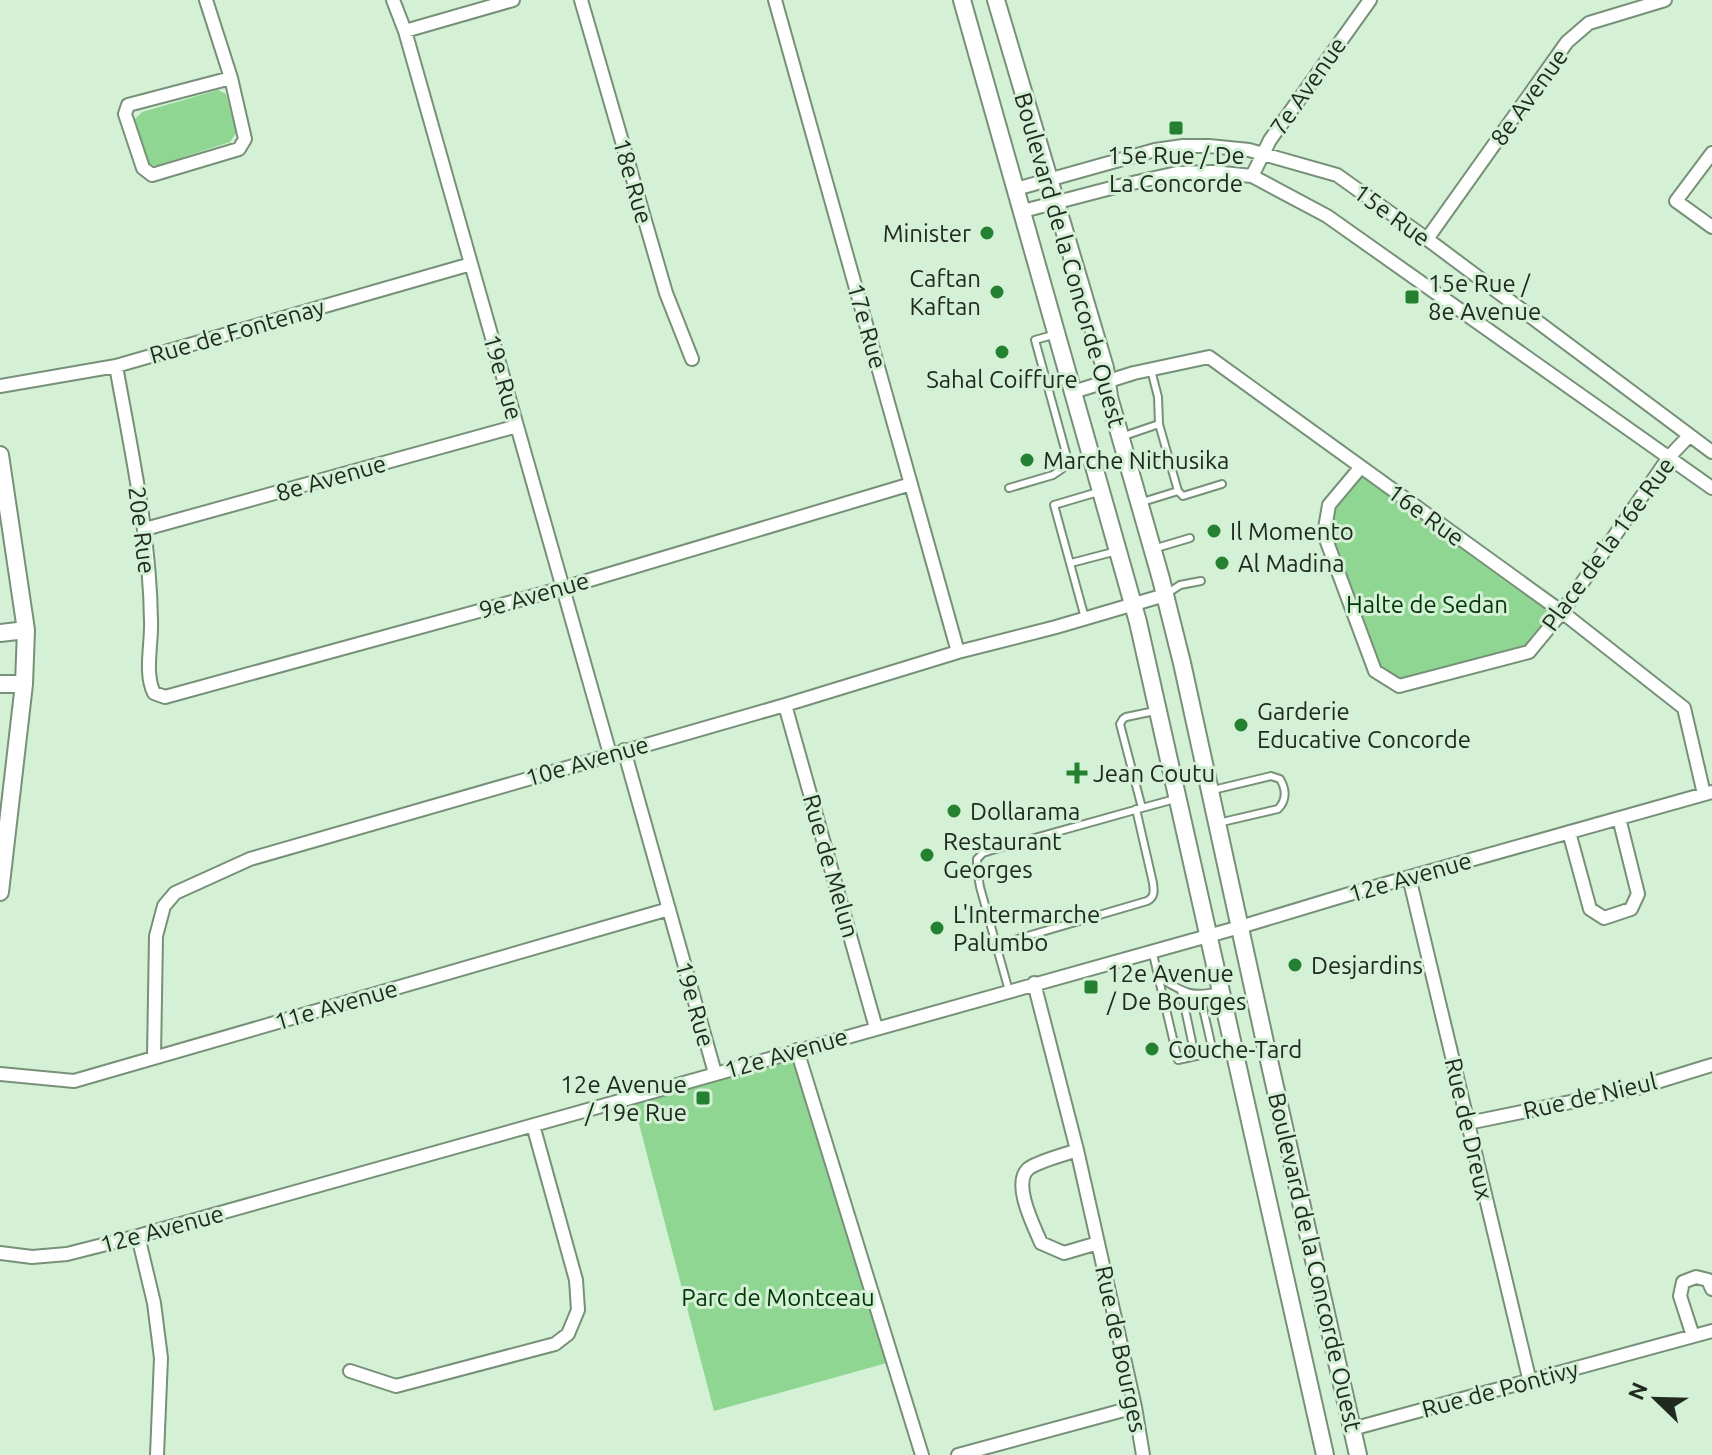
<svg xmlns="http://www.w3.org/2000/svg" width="1712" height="1455" font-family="Ubuntu,sans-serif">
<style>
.green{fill:#8fd692}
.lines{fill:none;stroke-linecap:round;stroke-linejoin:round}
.service-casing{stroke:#779078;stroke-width:10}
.minor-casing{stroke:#779078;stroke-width:16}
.tertiary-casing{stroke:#779078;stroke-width:20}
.service{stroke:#fff;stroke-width:6}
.minor{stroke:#fff;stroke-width:12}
.tertiary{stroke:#fff;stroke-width:16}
.poi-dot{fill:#248132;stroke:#d4f0d5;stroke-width:3}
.labels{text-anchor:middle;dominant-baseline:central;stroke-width:6;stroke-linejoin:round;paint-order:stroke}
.street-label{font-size:24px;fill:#202a21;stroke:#d4f0d5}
.poi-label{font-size:24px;fill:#202a21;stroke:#d4f0d5;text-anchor:start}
.park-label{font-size:24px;fill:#003608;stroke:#d4f0d5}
</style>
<rect width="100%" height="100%" fill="#d4f0d5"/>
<path class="green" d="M218,90l8,4 10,39 -6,9 -74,24 -8,-2 -13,-45 7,-7z
M1360,468l202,144 -33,40 -130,34 -24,-15 -51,-137 5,-29z
M797,1050l97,311 -180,50 -82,-314z"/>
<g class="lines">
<g class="service-casing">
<path id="service" d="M1053,335l-18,5 34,124 20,-5
M1121,437l38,-13
M1009,488l44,-13 16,-11
M1178,491l5,5 39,-12
M1139,503l39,-12 -19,-67 -1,-27 -7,-27
M1153,549l37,-11
M1071,563l46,-12
M1168,593l12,-8 21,-4
M1085,618l-31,-113 44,-13
M1213,790l58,-14 9,3c6,10 7,21 -2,30l-60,14
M1142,808l33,-9
M997,945l150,-44c8,-4 7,-10 6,-18l-17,-74
M1152,950l26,110 54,-12
M1160,978c23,14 32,20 59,13
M1181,990l14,66
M1009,991l-29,-104 -3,-18v-10l6,-6 9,-3 150,-42 -22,-84 3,-5 3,-2 29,-6
M1200,995l13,57"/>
</g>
<g class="minor-casing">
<path id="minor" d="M206,0l25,78 14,61 -6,10 -87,26 -9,-7 -18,-54 3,-9 103,-27
M393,0l12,31 205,723
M581,0l85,293 26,66
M775,0l183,652
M405,31l108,-31
M1712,153l-36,48 36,26
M1252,176l18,-36 100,-140
M1016,189l139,-39 28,-4h26l40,4 88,25 90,64 285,213
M1023,211l96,-25 58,-13 36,-1 39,4 75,40 385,272
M1427,239l140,-197 22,-19 76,-23
M116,366c15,84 34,169 35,255 1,23 -7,52 3,72l11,4 398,-109 348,-104
M0,386l116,-20 355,-102
M1073,392l61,-19 75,-16 353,255 122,96 20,86
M1360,468l-31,37 -5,29 51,137 24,15 130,-34 33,-40 107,-155 20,-21
M145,529l372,-103
M785,705l91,323
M624,750l91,323
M1569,832l21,77 14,9 27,-9 7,-15 -19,-76
M1409,877l121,505
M1034,983l43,167 58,257 8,48
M797,1050l125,405
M154,1057l2,-121 8,-30 11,-13 75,-34 535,-154 173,-53 98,-25 109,-32
M0,1074l74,7 595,-172
M1468,1123l166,-34 78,-24
M1077,1150c-13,5 -39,11 -49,19 -16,15 6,57 13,74l23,10 34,-10
M138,1236l16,67 7,55 -4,97
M0,1253l32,4 35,-3 71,-18 1102,-309 106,-32 366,-103
M1693,1336l-13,-40 3,-14 13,-5 12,3 4,9
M350,1371l46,15 159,-42 13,-10 10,-24 -2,-30 -43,-155
M1352,1429l360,-98
M958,1455l177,-48"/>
</g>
<g class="tertiary-casing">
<path id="tertiary" d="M962,0l176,622 187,833
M996,0l109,368 4,29 52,182 21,84 86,393 90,399
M0,455l26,175 -2,54 -24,208
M0,633l26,-3
M0,684h24"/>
</g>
<use href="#service" class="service"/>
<use href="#minor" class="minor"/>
<use href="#tertiary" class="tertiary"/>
</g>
<g class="poi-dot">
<rect x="1168" y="120" width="16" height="16" rx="4"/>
<circle cx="987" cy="233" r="8"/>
<circle cx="997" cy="292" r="8"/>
<rect x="1404" y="289" width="16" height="16" rx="4"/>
<circle cx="1002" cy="352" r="8"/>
<circle cx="1027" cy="460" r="8"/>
<circle cx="1214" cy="531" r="8"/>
<circle cx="1222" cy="563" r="8"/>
<circle cx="1241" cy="725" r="8"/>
<path d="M1073 761h8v8h8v8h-8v8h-8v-8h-8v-8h8z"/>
<circle cx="954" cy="811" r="8"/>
<circle cx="927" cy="855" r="8"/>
<circle cx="937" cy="928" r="8"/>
<circle cx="1295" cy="965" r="8"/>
<rect x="1083" y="979" width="16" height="16" rx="4"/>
<circle cx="1152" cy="1049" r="8"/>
<rect x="695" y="1090" width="16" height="16" rx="4"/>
</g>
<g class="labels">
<g class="street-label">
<text transform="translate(1308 86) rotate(-55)">7e Avenue</text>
<text transform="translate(1529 97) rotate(-54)">8e Avenue</text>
<text transform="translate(633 181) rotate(74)">18e Rue</text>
<text transform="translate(1392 215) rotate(36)">15e Rue</text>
<text transform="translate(1070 260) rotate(74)">Boulevard de la Concorde Ouest</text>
<text transform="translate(867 326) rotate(74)">17e Rue</text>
<text transform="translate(237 331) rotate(-16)">Rue de Fontenay</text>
<text transform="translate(503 377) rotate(74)">19e Rue</text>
<text transform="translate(331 478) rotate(-16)">8e Avenue</text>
<text transform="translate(1426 515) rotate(36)">16e Rue</text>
<text transform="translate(142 530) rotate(83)">20e Rue</text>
<text transform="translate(1608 544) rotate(-54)">Place de la 16e Rue</text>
<text transform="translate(534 595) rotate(-16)">9e Avenue</text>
<text transform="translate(587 761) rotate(-16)">10e Avenue</text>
<text transform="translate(831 866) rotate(74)">Rue de Melun</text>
<text transform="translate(1410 877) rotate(-16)">12e Avenue</text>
<text transform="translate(695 1004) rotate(74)">19e Rue</text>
<text transform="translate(336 1005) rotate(-16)">11e Avenue</text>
<text transform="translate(786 1053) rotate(-16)">12e Avenue</text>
<text transform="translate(1590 1096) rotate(-13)">Rue de Nieul</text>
<text transform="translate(1469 1129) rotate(77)">Rue de Dreux</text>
<text transform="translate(162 1229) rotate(-15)">12e Avenue</text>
<text transform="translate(1315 1262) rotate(77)">Boulevard de la Concorde Ouest</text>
<text transform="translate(1121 1349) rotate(78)">Rue de Bourges</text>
<text transform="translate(1500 1389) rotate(-15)">Rue de Pontivy</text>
</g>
<g class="poi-label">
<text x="1176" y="155" text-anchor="middle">15e Rue / De<tspan x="1176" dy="28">La Concorde</tspan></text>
<text x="971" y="233" text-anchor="end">Minister</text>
<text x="981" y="278" text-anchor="end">Caftan<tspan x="981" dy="28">Kaftan</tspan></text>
<text x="1428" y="283">15e Rue /<tspan x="1428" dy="28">8e Avenue</tspan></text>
<text x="1002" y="379" text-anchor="middle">Sahal Coiffure</text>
<text x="1043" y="460">Marche Nithusika</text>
<text x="1230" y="531">Il Momento</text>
<text x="1238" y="563">Al Madina</text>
<text x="1257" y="711">Garderie<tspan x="1257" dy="28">Educative Concorde</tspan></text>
<text x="1093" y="773">Jean Coutu</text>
<text x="970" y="811">Dollarama</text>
<text x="943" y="841">Restaurant<tspan x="943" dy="28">Georges</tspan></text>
<text x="953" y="914">L'Intermarche<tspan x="953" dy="28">Palumbo</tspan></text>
<text x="1311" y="965">Desjardins</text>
<text x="1107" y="973">12e Avenue<tspan x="1107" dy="28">/ De Bourges</tspan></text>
<text x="1168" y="1049">Couche-Tard</text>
<text x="687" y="1084" text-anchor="end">12e Avenue<tspan x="687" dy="28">/ 19e Rue</tspan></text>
</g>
<g class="park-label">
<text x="1427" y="604">Halte de Sedan</text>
<text x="778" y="1297">Parc de Montceau</text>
</g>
</g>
<g transform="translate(1656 1399) rotate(293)" stroke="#d4f0d5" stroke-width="6" paint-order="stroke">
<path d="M0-6L14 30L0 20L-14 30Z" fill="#202a21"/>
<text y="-12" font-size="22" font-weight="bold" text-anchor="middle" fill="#202a21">N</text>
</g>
</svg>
